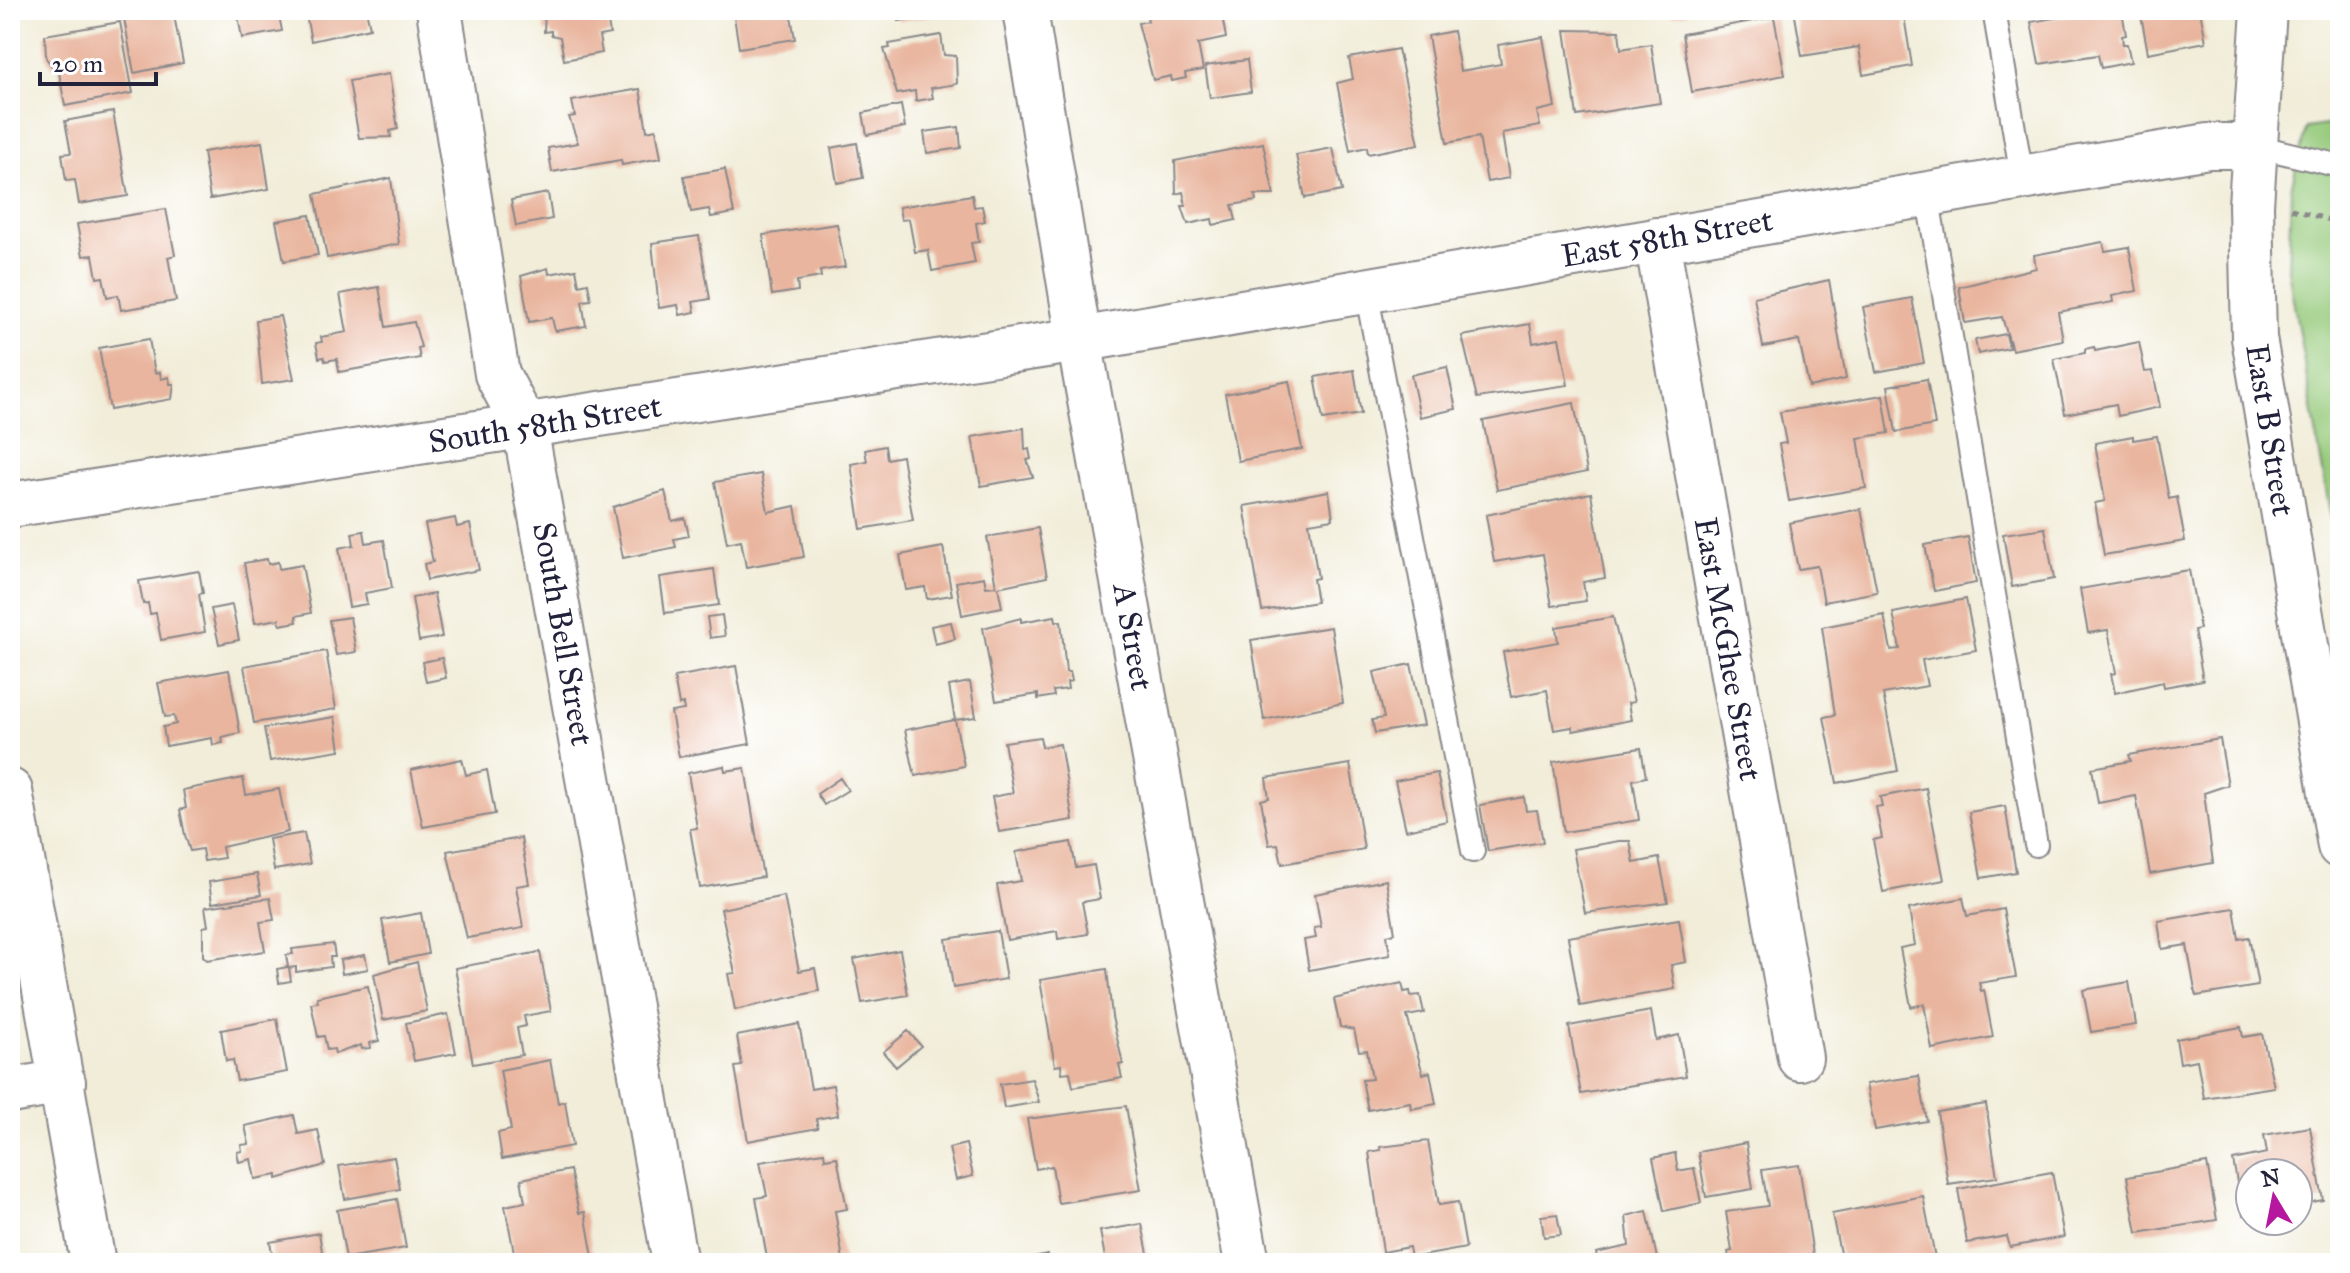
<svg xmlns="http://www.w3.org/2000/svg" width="2350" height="1273" font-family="'IM FELL Great Primer',serif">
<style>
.green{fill:#96ca7b;stroke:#5c765b;stroke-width:2}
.building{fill:#e9b59e}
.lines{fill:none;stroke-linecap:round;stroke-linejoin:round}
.lane-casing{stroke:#8a888a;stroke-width:26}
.street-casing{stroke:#8a888a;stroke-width:48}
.primary-casing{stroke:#8a888a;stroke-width:48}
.path{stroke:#8a888a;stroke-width:5;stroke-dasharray:6 6;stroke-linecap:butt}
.lane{stroke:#fff;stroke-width:22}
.street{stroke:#fff;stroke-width:44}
.primary{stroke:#fff;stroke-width:44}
.labels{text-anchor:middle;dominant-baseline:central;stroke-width:8;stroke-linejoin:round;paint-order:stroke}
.street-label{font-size:32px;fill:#22223b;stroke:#fff}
</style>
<rect width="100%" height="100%" fill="#fff"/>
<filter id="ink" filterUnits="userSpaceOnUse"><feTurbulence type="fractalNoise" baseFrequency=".0125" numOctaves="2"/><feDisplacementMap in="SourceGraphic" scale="16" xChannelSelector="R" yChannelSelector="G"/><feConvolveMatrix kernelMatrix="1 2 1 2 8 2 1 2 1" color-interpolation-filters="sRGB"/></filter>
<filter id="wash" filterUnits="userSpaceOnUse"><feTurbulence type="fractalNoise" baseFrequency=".006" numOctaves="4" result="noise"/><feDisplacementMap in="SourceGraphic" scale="32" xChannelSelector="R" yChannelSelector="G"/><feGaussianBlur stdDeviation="1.8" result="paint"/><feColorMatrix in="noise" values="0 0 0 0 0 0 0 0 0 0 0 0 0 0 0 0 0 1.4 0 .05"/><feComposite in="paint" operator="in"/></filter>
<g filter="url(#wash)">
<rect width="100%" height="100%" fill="#f1edd9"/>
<path class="green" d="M2340,123v448l-52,-301 3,-81 15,-61z"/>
<g id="blocks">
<path class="building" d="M138,10h35l10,53 -49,10 -11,-60z
M237,10h41l4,21 -40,7z
M305,10h61l4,18 -59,13z
M545,10h61l4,24 -11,2 3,17 -38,7 -4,-23 -9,-2v-4l-7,1z
M733,10h57l5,29 -56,9z
M897,10h37l1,5 -36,6z
M1146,10h75l5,28 -28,6 5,26 -18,3 1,5 -14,3 -1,-5 -18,4 -15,-57 10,-2z
M1671,10h16l1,3 -16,3z
M1794,10h109l9,56 -49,9 -4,-28 -57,9z
M2071,10h51l4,25 -4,1 1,8h4l4,18 -30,6 -3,-13 -59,9 -8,-42 41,-7z
M2140,10h60l6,32 -58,11z
M1774,17l11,58 -93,17 -10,-58z
M120,22l13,71 -68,13 -7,-39 -5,1 -7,-10 -1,-23z
M1565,30l54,1 2,18 30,-5 9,59 -83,13z
M1453,31l7,40 41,-7 -3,-19 45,-8 12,70 -18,4 3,15 -38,7 7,45 -22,4 -8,-45 -32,6 -19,-107z
M941,35l3,20 12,1 1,28 -26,4 2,10 -17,3 -1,-10 -18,3 -13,-45 6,-1 -1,-4z
M1398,49l21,95 -51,10 -1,-7 -17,4 -13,-68 16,-4 -4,-21z
M1247,60l4,32 -41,6 -5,-32z
M389,74l9,55 -8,2 1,6 -32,1 -10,-57z
M640,89l7,42 9,-2 5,29 -39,7 -1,-5 -69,12 -4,-24 30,-5 -9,-26 6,-1 -3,-15z
M901,105l4,22 -38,8 -4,-22z
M113,112l15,84 -49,8 -4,-24 -9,1 -4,-27 9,-1 -6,-32z
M959,127l2,21 -34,5 -3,-21z
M262,142l7,47 -59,10 -7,-47z
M857,143l6,35 -26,5 -6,-35z
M1263,143l11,52h-19l1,6 -24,4 4,15 -23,5 -1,-6 -24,5 -6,-18h4l-3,-14 -7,2 -1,-33z
M1333,148l9,43 -37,7 -9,-43z
M725,169l9,44 -23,4 -2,-8 -18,3 -7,-36z
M391,178l8,66 -72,14 -12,-64z
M548,193l4,26 -36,7 -5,-26z
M972,195l2,12 8,-1 3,15 -9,2 3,19 -8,1 4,20 -43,8 -4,-21 -13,2 -6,-33 -8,1 -2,-13z
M166,209l9,46 -7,2 8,44 -55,9 -3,-15 -11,2 -4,-20 -6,1 -4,-23 -10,1 -6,-32z
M310,215l8,40 -34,6 -8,-40z
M837,224l8,43 -25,4 1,6 -24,4 1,10 -26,4 -9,-60z
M699,236l11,63 -17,3 2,10 -15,3 -2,-10 -19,3 -7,-65z
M2103,242l2,9 24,-4 8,44 -25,5 1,6 -55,10 5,28 -51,10 -10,-33 -37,6 -6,-36 77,-19 -2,-13z
M548,268l1,6 27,-5 3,16 9,-2 3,17 -9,1 4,25 -31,5 -3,-13 -23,4 -8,-46z
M1829,280l17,99 -37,8 -10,-47 -36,7 -9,-50z
M379,287l7,40 28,-5 7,25 -3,1 2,10 -81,14 -2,-13 -12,2 -1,-4 -5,1 -3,-15 6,-1 -1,-5 26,-5 -7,-38z
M1912,298l12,65 -48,9 -13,-65z
M280,316l14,63 -32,5 -6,-64z
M1530,324l3,19 26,-5 9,47 -91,13 -15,-62z
M2006,334l3,14 -31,6 -3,-14z
M149,339l6,34 5,-1 1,7 8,-2 1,7h4l-2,15 -62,11 -11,-62z
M2139,342l6,30 8,-1 7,36 -42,9 -2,-12 -51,10 -11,-55 31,-6v-4l9,-2 1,4z
M1447,367l9,42 -36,8 -9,-42z
M1354,370l7,44 -38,6 -8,-43z
M1927,379l8,46 -39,7 -8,-46z
M1289,381l13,68 -64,12 -13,-67z
M1883,395l6,38 -31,5 8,50 -77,13 -10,-57 7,-1 -6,-31z
M1574,403l13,69 -90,18 -14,-69z
M1024,428l1,22 4,-1 2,10 -4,1 6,17 -52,9 -9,-49z
M2133,436v4l24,-4 12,63 8,-2 8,44 -81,14 -9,-52 10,-2 -10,-58z
M885,446l2,13 15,-3 11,64 -52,9 -10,-65 16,-3 -2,-11z
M761,474l7,38 27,-6 9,51 -58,10 -5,-27 -14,3 -12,-61z
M665,491l7,30 13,-3 4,18 -15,3 2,8 -53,11 -10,-51z
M1329,491l4,28 -24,4 9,55 -5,1 4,23 -55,9 -18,-105z
M1591,493l14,85 -22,4 3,19 -34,5 -9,-52 -49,8 -8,-47z
M1861,509l16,83 -53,10 -7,-36 -19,3 -9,-46z
M455,518l2,9 13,-3 9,46 -52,10 -3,-16 9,-2 -8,-38z
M1038,528l9,49 -49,10 4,20 -40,8 -6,-33 28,-5 2,10 10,-1 -9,-49z
M2045,528l9,51 -42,8 -9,-53z
M364,531l2,12 18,-3 8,48 -27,5 2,11 -18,3 -10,-59 15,-3 -2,-12z
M1968,537l8,46 -42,8 -9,-46z
M943,547l9,48 -25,4 -2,-12 -19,3 -6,-35z
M267,559l1,5 10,-2 1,7 23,-4 9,48 -15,3 1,6 -17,3 -1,-6 -24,4 -11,-60z
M714,569l5,36 -54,8 -5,-36z
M2189,570l11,59 -6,1 9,50 -39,7 -1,-5 -48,11 -4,-19 5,-1 -8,-43 -20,3 -8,-44z
M199,571l4,22 -4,1 6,38 -44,8 -5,-27 -6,1 -2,-11 -5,1 -4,-23z
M434,594l8,43 -23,4 -7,-43z
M1966,599l10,51 -54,10 5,26 -44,8 15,77 -61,12 -13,-66 11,-2 -13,-88 62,-12 7,35 9,-1 -7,-36z
M232,605l7,35 -20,4 -8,-35z
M722,615l3,21 -15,2 -3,-21z
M1055,616l1,5h5l5,51h4l2,9 -5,1 1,7 -15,2 1,5 -16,3v-5l-42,7 -13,-73 38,-10v4z
M350,617l6,35 -20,3 -7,-35z
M1613,617l21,85 -6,1 3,17 -58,11 -1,-4 -18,3 -7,-40 -36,7 -8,-45 55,-10 -2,-15z
M951,622l4,17 -20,5 -4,-18z
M1331,627l12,76 -79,17 -13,-80z
M326,651l10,58 -82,14 -10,-57z
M442,658l4,20 -20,4 -4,-20z
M1411,664l13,61 -49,8 -3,-13 12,-2 -10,-46z
M736,666l14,78 -71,13 -8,-45 13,-2 -1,-6 -4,1 -5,-28z
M229,670l11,63 -18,4 1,6 -10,2 -1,-7 -46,8 -3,-19 13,-3 -2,-8 -9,1 -7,-34z
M970,682l6,35 -21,3 -6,-34z
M335,717l5,33 -70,11 -6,-33z
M955,720l9,46 -49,10 -10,-46z
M1040,737l2,10 18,-3 13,76 -74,12 -7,-35 21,-4 -9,-51z
M2220,739l8,46 -24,8 9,70 -63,11 -14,-78 -38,7 -6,-35 39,-7 -2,-6z
M1641,748l5,29 -13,3 6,40 -75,12 -11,-70z
M462,759l4,16 21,-5 8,44 -72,13 -12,-57z
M1350,764l14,85 -82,15 -4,-20 -9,1 -8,-45 8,-2 -3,-20z
M724,766l1,5 20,-3 18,109 -63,11 -10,-59 7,-1 -9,-55z
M1437,773l10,48 -41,9 -11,-49z
M243,778l3,17 33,-6 9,43 -66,15 2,11 -20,3 -2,-12 -12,2 -5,-16 -5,-25 6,-2 -3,-18z
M840,778l8,12 -24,15 -7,-11z
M1926,788l18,92 -61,12 -10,-52 9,-2 -6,-31 6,-1 -2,-9z
M1524,797l2,14 11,-1 6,32 -55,9 -8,-46z
M2005,806l11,66 -35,6 -12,-66z
M304,833l6,31 -36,6 -5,-31z
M521,838l8,46 -13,2 7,42 -56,10 -20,-87z
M1619,841h11l4,22 25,-5 9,44 -83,11 -12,-64z
M1071,842l5,26 18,-3 6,34 -18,3 6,32 -30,5 -1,-8 -50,9 -10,-55 24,-4 -5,-29z
M257,874l4,21 -49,8 -3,-21z
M1386,880l9,53 -8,2 3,20 -81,15 -5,-30 12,-2 -2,-10 7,-1 -6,-33z
M784,896l15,75 16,-3 4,23 -84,19 -7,-36 7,-1 -14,-64z
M270,898l4,22 -14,2 5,29 -58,9 -4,-4v-29l5,-1 -3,-19z
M1963,898l4,18 36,-7 13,68 -37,6 2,8 3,-1 9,47 -61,12 -8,-45 -13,3 -11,-59 15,-3 -6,-36z
M2234,908l5,31 10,-2 9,49 -62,10 -9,-51 -25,4 -4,-28z
M421,913l7,41 -38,8 -8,-42z
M1679,919l7,43 -15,3 4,24 -95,17 -12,-69z
M998,931l8,48 -53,9 -7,-49z
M333,944l2,13h-5l1,10 -35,5v-5l-7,1 2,13 -12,2 -2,-14 11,-2 -2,-12 7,-1 -1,-5z
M900,950l8,45 -46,8 -8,-44z
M540,952l11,59 -27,5 2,10 -9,2 5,27 -49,9 -18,-96z
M365,955l3,14 -26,5 -2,-14z
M417,962l10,49 -44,9 -9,-46z
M1107,969l5,48 11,47 -4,1 3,13 -49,9 -3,-15 -8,1 -1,-8 -6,1 -15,-86z
M2129,982l7,43 -45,7 -8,-42z
M1402,983l2,9 6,-1 1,5 9,-1 4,18 -17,3 16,58 7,-2 6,32 -25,5 -1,-7 -42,8 -6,-30 10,-1 -5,-29 -8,1 -5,-21 -14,-3 -6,-28z
M368,986l11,55 -9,2 1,5 -9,1 -1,-4 -26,9 -1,-5 -7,1 -3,-14 -6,1 -7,-34 7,-1 -1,-5z
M1651,1011l5,29 23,-5 7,41 -105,18 -12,-68z
M448,1014l8,39 -42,8 -8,-38z
M277,1019l10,53 -50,9 -4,-21 -7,1 -5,-31z
M799,1024l12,65 22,-4 5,30 -22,4 2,9 -70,13 -13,-74 7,-1 -5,-30z
M2241,1027l2,10 19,-3 12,53 -70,11 -7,-38 -17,3 -4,-24z
M908,1031l13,15 -25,21 -13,-15z
M550,1060l8,43 7,-2 7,45 -70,13 -4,-26 13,-3 -11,-60z
M1919,1076l8,45 -52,9 -9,-46z
M1032,1079l7,23 -35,6 -4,-24z
M1986,1104l11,73 -49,7 -11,-72z
M1126,1106l15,84 -83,13 -6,-37 -16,3 -9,-50z
M294,1115l4,19 20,-4 7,35 -48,14v-4l-22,4 -4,-20 -12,3 -2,-10 5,-1 -1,-6 8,-1 -4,-18z
M2310,1127l13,73 -25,5v-32h-48v41l-7,1 -10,-55 34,-7 -3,-18z
M1428,1141l11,64 19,-3 8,46 -55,10 -2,-11 -26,5 -14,-100 12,-2 -1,-3z
M1746,1143l7,46 -47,8 -8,-45z
M966,1144l7,32 -17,4 -7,-32z
M824,1152l1,7 12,-2 10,52 -12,2 8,49 -75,3 -12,-65 11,-2 -7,-34z
M1675,1153l3,18 16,-3 7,35 -37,8 -11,-53z
M394,1157l6,32 -55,10 -6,-33z
M2207,1163l10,57 -80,13 -10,-56z
M1799,1165l15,96 -84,2 -2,-11 4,-1 -6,-39 42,-6 -6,-36z
M570,1170l9,43 6,-1 9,51h-78l-11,-57 20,-4 -4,-23z
M2052,1172l12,65 -54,10 -3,-11 -40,7 -9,-54z
M1923,1196l13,67h-54l-1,-6 -39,6 -10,-49z
M397,1199l9,49 -60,10 -9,-48z
M1647,1211l11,52h-60l-2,-10 33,-7 -3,-30z
M1557,1214l4,21 -17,2 -3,-21z
M1142,1224l8,39h-44l-6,-32z
M319,1233l5,30h-65l14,-5 -3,-16z
M1047,1255l2,8h-33v-1z"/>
</g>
</g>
<g filter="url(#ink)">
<use href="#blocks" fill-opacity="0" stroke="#8a888a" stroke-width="2"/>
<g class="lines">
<g class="lane-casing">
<path id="lane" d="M1994,10l28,167
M2256,146l84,20
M1927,193l109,652
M1366,290l107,561"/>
</g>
<g class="street-casing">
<path id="street" d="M439,10l58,364 28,53 150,836
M1025,10l54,330 168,923
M2264,10l-13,195 3,133 86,508
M1657,240l143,818
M10,505l1069,-165 1129,-194h48
M10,1091l53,-9"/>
</g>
<g class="primary-casing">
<path id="primary" d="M10,791l83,472"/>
</g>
<path class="path" d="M2291,209l49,14"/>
<use href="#lane" class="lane"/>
<use href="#street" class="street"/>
<use href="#primary" class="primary"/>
</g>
</g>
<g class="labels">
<g class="street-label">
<text transform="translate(1667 238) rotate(-10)">East 58th Street</text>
<text transform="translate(545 424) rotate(-9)">South 58th Street</text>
<text transform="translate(2270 430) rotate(81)">East B Street</text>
<text transform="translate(563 634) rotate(80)">South Bell Street</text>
<text transform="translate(1133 637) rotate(80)">A Street</text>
<text transform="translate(1728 649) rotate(80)">East McGhee Street</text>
</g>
</g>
<rect width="2350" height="1273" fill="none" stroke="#fff" stroke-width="40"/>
<g transform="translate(2274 1197) rotate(350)"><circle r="38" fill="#ffffff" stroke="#a7a7b1" stroke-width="2"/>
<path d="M0-6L14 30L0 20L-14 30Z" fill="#b5179e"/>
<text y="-12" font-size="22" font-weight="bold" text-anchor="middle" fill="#22223b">N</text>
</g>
<path d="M40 72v12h116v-12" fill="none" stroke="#22223b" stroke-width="4"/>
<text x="52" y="72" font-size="24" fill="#22223b" stroke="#ffffff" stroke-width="6" paint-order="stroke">20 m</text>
</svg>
